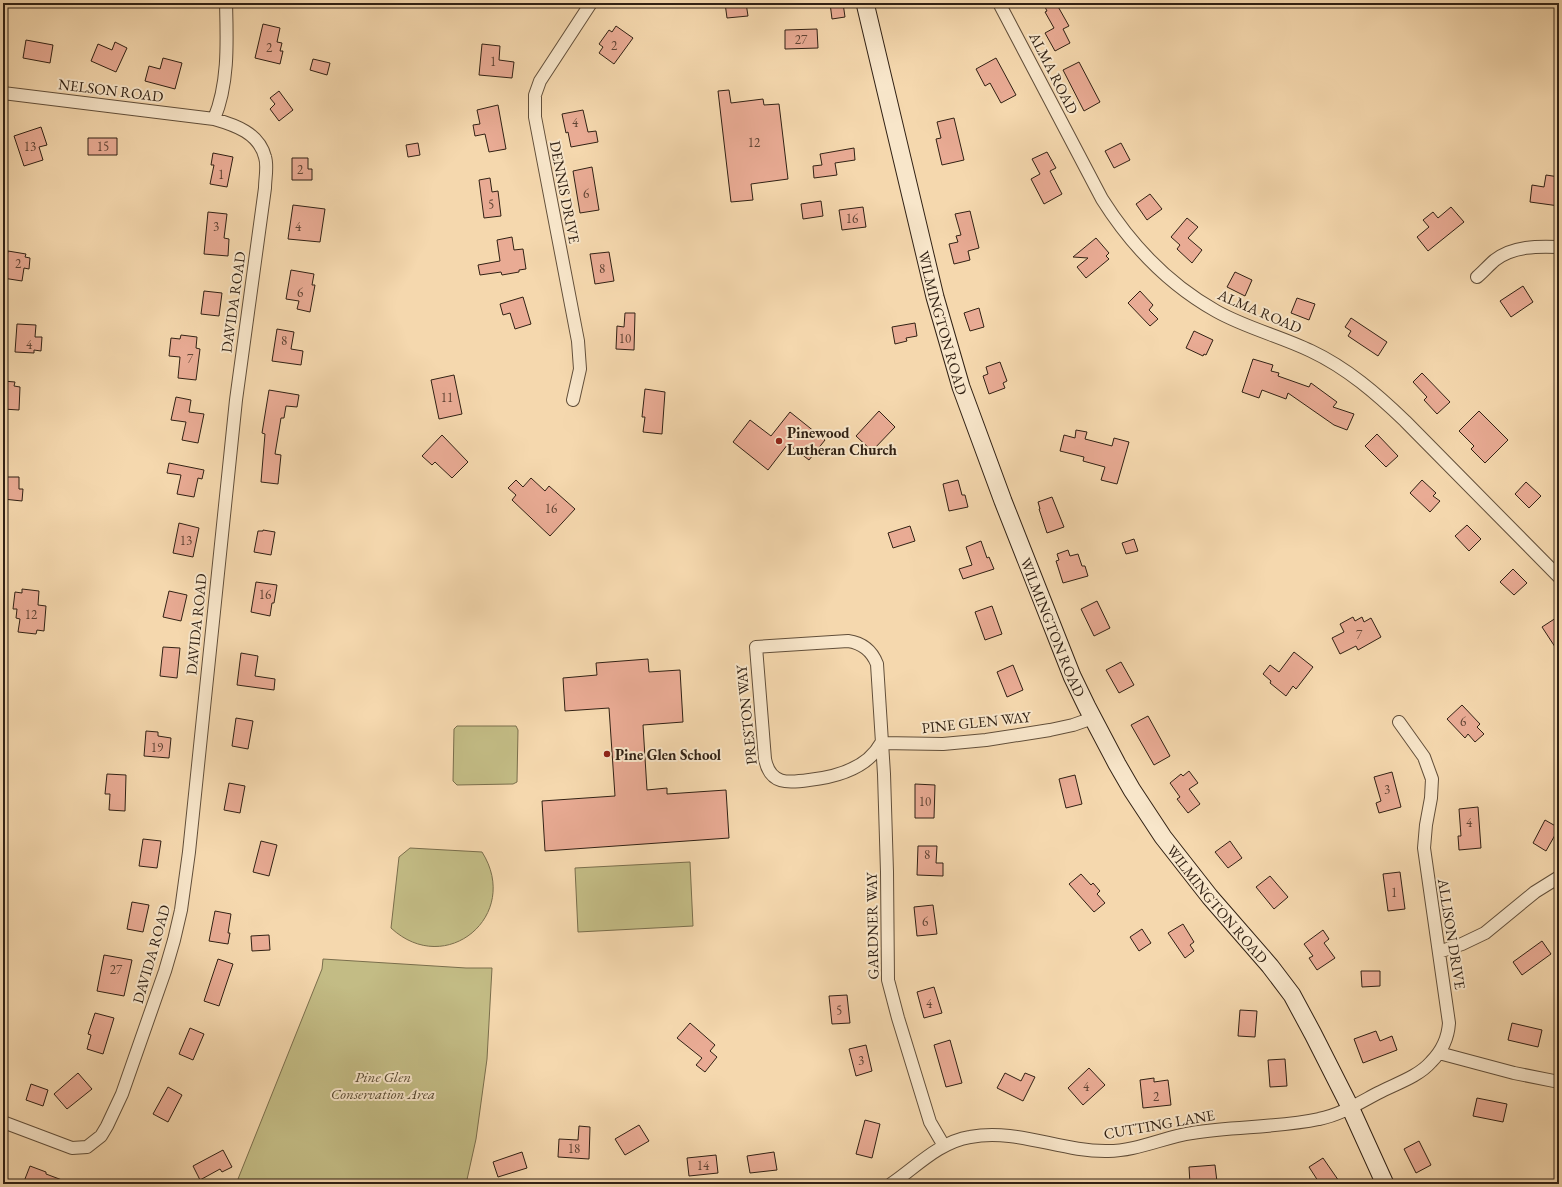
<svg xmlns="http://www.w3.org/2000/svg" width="1562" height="1187" font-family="'EB Garamond',serif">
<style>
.green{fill:#c3bc85;stroke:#7a6e4c}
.building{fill:#e9ab94;stroke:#312114}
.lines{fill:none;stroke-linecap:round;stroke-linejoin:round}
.minor-casing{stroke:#624f3a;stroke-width:14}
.secondary-casing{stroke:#312114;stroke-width:19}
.minor{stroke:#f8e6ca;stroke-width:12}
.secondary{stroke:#f8e6ca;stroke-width:17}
.poi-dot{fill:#8f2418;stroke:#f8e6ca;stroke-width:1.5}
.labels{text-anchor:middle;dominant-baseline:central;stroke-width:4;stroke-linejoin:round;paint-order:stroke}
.number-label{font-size:13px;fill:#5f4434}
.street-label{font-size:15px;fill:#312114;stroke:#f8e6ca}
.poi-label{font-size:15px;font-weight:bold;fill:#312114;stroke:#f8e6ca;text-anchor:start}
.park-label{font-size:15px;font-style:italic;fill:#564830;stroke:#f8e6ca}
</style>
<rect width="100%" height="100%" fill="#f5d8ae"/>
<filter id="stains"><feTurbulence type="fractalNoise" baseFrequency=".005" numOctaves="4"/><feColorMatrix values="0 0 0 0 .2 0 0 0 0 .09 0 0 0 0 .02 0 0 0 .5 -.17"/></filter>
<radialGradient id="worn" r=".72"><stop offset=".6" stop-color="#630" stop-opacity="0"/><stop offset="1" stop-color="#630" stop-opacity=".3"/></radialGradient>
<path class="green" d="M457,726h59l2,4 -1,52 -4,2 -56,1 -4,-4 1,-52z
M410,848l72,4c40,63 -36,127 -91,76l8,-71z
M690,862l3,64 -115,6 -3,-64z
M323,959l143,9h26l-5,91 -11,80 -10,45h-230l86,-215z"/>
<path class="building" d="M725,3h21l2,13 -21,2z
M830,3h13l2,14 -13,2z
M1043,3h13l13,23 -6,3 7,14 -15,8 -10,-18 9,-5 -9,-16 2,-1z
M263,24l17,4 -3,14 5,1 -2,8h3l-3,13 -25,-6z
M616,26l17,12 -19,26 -15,-11 4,-6 -4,-3 10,-14 3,2z
M817,29l1,19 -33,1v-19z
M26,40l27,5 -3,18 -27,-5z
M115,42l12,6 -11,24 -25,-11 7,-17 14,6z
M482,44l18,2 -1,14 15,2 -2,16 -33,-3z
M163,58l19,5 -7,26 -30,-8 4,-15 11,3z
M996,58l20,37 -15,8 -11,-20 -5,3 -9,-17z
M313,59l17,4 -3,12 -17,-5z
M1079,62l21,40 -16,9 -21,-41z
M729,90l2,13 32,-4 1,6 15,-1 9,75 -37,5 2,16 -22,2 -13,-111z
M279,91l14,19 -14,11 -9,-12 5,-5 -5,-6z
M498,105l8,44 -17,3 -4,-18 -10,2 -2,-11 7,-1 -3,-14z
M583,110l5,22 8,-1 2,11 -27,5 -3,-15 -2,1 -4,-19z
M954,118l10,42 -22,5 -6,-26 5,-1 -4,-16z
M41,127l6,18 -8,2 4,13 -19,6 -10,-30z
M88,138h29v17h-29z
M418,143l2,12 -12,2 -2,-12z
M1121,143l9,17 -16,8 -9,-17z
M854,148l1,12 -20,3 2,12 -23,3 -1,-12 9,-1 -2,-11z
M1047,152l9,16 -6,3 12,23 -18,10 -13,-25 9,-5 -8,-15z
M213,153l20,4 -6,30 -17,-3 4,-19h-3z
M292,158h16v11h4v11h-20z
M592,167l7,43 -19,3 -7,-42z
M1546,175l13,2v29l-29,-4 2,-17 12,2z
M490,178l2,14 6,-1 3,25 -17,2 -5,-38z
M1150,194l12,15 -15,11 -11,-16z
M821,201l2,15 -20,3 -2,-15z
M293,205l32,4 -5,33 -32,-3z
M863,207l3,20 -24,3 -3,-20z
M1451,207l13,15 -36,29 -11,-14 12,-10 -6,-7 10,-8 5,6z
M970,211l9,37 -11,3 2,9 -16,4 -5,-20 9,-2 -2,-6 5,-1 -6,-21z
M208,212l19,2 -3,24 5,1 -1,17 -24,-2z
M1187,218l11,9 -10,11 14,12 -10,13 -15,-14 3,-4 -9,-8z
M512,237l2,13 9,-1 3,20 -7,1v2l-17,3 -1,-3 -21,3 -2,-10 22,-4 -3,-21z
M1096,238l13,15 -3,3 3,3 -23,19 -9,-11 11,-9 -15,-1z
M8,251l18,3 -1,3 5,1 -1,11 -5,-1 -2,13 -19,-3z
M609,252l5,29 -19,3 -5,-30z
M291,270l23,4 -2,11h3l-5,27 -13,-3 2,-8 -13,-2z
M1235,272l17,8 -7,16 -18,-9z
M1523,286l10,16 -22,15 -11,-16z
M204,291l18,2 -3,23 -18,-2z
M1140,291l13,14 -4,5 9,9 -8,7 -22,-23z
M523,297l8,27 -16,5 -5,-16 -7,2 -3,-11z
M1297,298l18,6 -6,16 -18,-7z
M979,308l5,19 -14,4 -6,-18z
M625,313h10l-1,37 -18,-1 1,-23 7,1z
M1351,318l36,24 -9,14 -30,-20 3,-5 -6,-4z
M915,323l2,13 -11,2 1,3 -12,3 -3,-17z
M17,324l19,1 -1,12h7l-1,14 -7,-1v3l-19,-1z
M277,329l17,3 -3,17 12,2 -2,14 -29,-4z
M1194,331l19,9 -7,15 -2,-1 -1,2 -17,-8z
M181,335l16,2 -1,11 4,1 -4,31 -18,-2 2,-21 -11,-1 2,-18 9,1z
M1253,359l20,6 -2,6 8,2 -1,3 31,11 2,-4 26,19 -4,5 21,7 -7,16 -13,-5 -46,-32 -2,6 -24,-9 -3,8 -17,-6z
M1000,362l7,19 -4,2 2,5 -16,6 -6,-18 5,-2 -2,-7z
M1422,373l28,29 -13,12 -13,-14 3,-3 -14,-15z
M454,375l8,39 -23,5 -8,-39z
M3,381l12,1 -1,4 6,1 -1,23 -16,-1z
M645,389l20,3 -3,42 -19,-2 2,-15h-3z
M269,390l30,5 -2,12 -11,-1 -2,12h-3l-6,36 6,1 -3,29 -17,-2 4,-48 -3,-1z
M176,397l15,3 -2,12 15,2 -6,29 -16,-3 4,-18 -15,-2z
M879,411l16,16 -23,24 -16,-15z
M1479,411l29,29 -23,23 -14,-14 3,-3 -15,-15z
M790,412l35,28 -16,20 -21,-16 -20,26 -35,-28 17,-22 21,16z
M1076,430l11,2 -2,7 27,7 2,-8 15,4 -12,42 -16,-4 4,-13 -22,-6 1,-4 -24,-6 4,-16 11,3z
M1377,434l21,22 -12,11 -21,-21z
M442,435l26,27 -16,16 -17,-16 -3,3 -10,-9z
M169,463l35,7 -2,9 -4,-1 -4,19 -17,-3 4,-19 -14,-2z
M7,477h12v12h4l-1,12 -19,-2v-10h4z
M531,478l14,13 4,-5 26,23 -25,27 -38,-36 4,-5 -8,-7 8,-8 7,7z
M958,480l4,15h3l3,12 -19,4 -6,-27z
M1422,480l14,13 -3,3 7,5 -10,11 -20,-19z
M1526,482l15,14 -12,12 -14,-14z
M1052,497l12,30 -17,6 -8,-24h1l-2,-7z
M179,523l20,5 -6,29 -20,-4z
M1467,525l14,14 -12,12 -14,-15z
M910,526l5,15 -22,7 -5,-15z
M263,530l12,2 -4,23 -17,-3 4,-21h5z
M1134,539l4,12 -12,3 -4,-11z
M981,541l6,17 2,-1 5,12 -31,10 -4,-10 13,-4 -6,-18z
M1068,550l2,6 8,-2 4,12h3l3,10 -25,7 -7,-22 3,-1 -2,-6z
M1513,569l14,14 -13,12 -14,-13z
M256,582l21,3 -3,18h-2l-2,13 -19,-4z
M22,589l17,2 -1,14 8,1 -2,25 -7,-1 -1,4 -18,-2 2,-13 -4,-1 1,-9h-4l2,-17 7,1z
M169,591l18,4 -6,26 -18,-4z
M1097,601l13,27 -16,8 -13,-27z
M992,606l10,28 -17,6 -10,-28z
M1559,616v37l-17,-26z
M1353,617l2,4 7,-4 2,5 7,-4 10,19 -23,13 -2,-4 -16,8 -8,-16 12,-6 -4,-8z
M163,647l17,1 -3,30 -17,-2z
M1294,652l19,15 -17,22 -3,-3 -7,10 -16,-13 1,-2 -8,-7 7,-9 9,7z
M241,653l17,3 -3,20 20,3 -1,11 -37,-5z
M648,659l1,13 31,-2 3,52 -40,3 4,65 20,-2v6l59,-4 3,48 -184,13 -3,-50 73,-5 -6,-88 -44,3 -2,-33 34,-3 -1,-12z
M1121,662l13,23 -15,8 -13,-23z
M1013,665l10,25 -16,7 -10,-25z
M1462,705l18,19 -3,3 7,7 -9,8 -7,-8 -3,4 -18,-19z
M1148,716l22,40 -16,9 -23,-40z
M236,718l17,3 -5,28 -16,-3z
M146,731l12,1v4l13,2 -2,20 -25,-2z
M1189,771l9,12 -9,6 11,15 -12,9 -11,-14 3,-2 -10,-14 11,-9 2,2z
M1392,772l9,35 -22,6 -3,-10 5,-2 -7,-24z
M107,774l19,1 -1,36 -16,-1 1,-16h-5z
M1075,775l7,29 -16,4 -7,-29z
M229,783l16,3 -5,27 -16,-3z
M915,784l20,1 -1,33h-19z
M1478,807l3,41 -22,2 -1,-14h3l-2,-27z
M1545,820l14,8 -13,23 -13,-8z
M143,839l18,2 -4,27 -18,-2z
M261,841l16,4 -8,31 -16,-4z
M1230,841l12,17 -14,10 -13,-16z
M918,846h19l-1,17h7v13l-26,-1z
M1400,872l5,37 -17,2 -5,-37z
M1081,874l10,11 2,-2 7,8 -3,3 8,9 -11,9 -25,-28z
M1270,876l18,21 -14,12 -18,-22z
M132,902l17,3 -6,27 -16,-3z
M933,905l4,29 -20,2 -3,-29z
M215,911l16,3 -3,19h2l-2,11 -19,-3z
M1183,924l11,18 -4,3 4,6 -9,7 -17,-25z
M1142,929l9,14 -12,8 -9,-14z
M1323,930l6,9 -5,4 11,15 -18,12 -8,-12 4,-2 -9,-12z
M269,935l1,15 -18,1 -1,-15z
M1542,941l9,13 -29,21 -9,-13z
M104,955l28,5 -8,36 -27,-5z
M218,959l15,5 -14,42 -15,-5z
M1361,971h19v15l-18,1z
M934,987l8,26 -18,5 -7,-26z
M847,995l3,28 -18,1 -3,-28z
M1240,1010l17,1 -2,26 -17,-1z
M95,1013l19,5 -11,36 -16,-5 4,-14 -3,-1z
M690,1023l25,22 -5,6 7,6 -12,15 -9,-7 6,-7 -25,-20z
M1512,1023l30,7 -4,17 -30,-7z
M190,1028l14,6 -11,26 -14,-6z
M1376,1031l4,10 12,-5 5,14 -34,13 -9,-24z
M950,1040l12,43 -16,4 -12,-42z
M866,1045l6,26 -16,5 -7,-27z
M1285,1059l2,27 -17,1 -2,-27z
M1089,1068l16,17 -22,20 -15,-17z
M78,1073l14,16 -25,20 -13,-15z
M1005,1073l16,8 4,-8 10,4 -12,24 -26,-13z
M1154,1078v4l14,-2 3,25 -28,3 -3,-28z
M31,1084l17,6 -5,16 -17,-6z
M168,1087l14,8 -14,27 -15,-8z
M1477,1098l30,6 -4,18 -30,-6z
M865,1120l15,4 -8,34 -16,-4z
M639,1125l10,16 -24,14 -10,-16z
M579,1126l11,1 -1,32 -31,-2 1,-18 19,1z
M1419,1141l12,24 -15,8 -12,-24z
M223,1150l9,17 -10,5 -2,-3 -20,11 -7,-14z
M522,1152l5,16 -29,9 -5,-15z
M774,1152l3,18 -27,3 -3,-17z
M716,1155l2,18 -29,3 -2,-18z
M1323,1158l18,26h-21l-11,-17z
M1215,1165l2,17 -27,2 -1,-17z
M30,1166l16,6v2l24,9 -1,1h-46z"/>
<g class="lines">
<g class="minor-casing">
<path id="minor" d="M999,3l103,196c29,46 66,85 114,112 30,17 64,25 95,40 36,17 66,43 94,70l154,156
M3,93l211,26c21,6 45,14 51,38 3,9 0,21 0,31l-29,212 -47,452 -8,58 -7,30 -9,31 -43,123 -15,32 -6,10 -14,11 -15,1 -69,-26
M214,119c15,-36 13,-78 12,-116
M1477,277c6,-5 12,-12 18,-17 18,-14 43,-14 64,-13
M573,400l7,-31 -2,-28 -43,-224v-22l5,-14 51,-78
M881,743c-14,26 -45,34 -72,37 -21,3 -39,5 -44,-21l-9,-112 92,-6c14,2 24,10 29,23l7,110 3,98 1,108 10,38 32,104 14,24
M881,743l62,1 43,-4 64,-10 23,-5 20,-7
M1439,952l23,-8 23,-11 50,-41 24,-15
M1439,1053l75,20 45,9
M891,1184c25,-17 48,-42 79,-47 47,-9 91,15 138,14 29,0 56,-14 84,-18 42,-7 85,-5 127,-14 21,-4 40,-16 59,-26 17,-9 40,-16 53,-31 10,-10 17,-24 18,-39l-25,-175 2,-23 5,-27 1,-19 -8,-22 -25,-35"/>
</g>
<g class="secondary-casing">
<g id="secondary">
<path id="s1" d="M865,3l70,294 26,90 42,114 69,175 15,31 30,57 15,26 31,47 47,60 60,69 22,29 21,39 37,73 35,77"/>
</g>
</g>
<use href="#minor" class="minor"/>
<use href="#secondary" class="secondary"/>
</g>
<g class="poi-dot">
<circle cx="779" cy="441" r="4"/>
<circle cx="607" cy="754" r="4"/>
</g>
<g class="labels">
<g class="number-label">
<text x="801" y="39">27</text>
<text x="614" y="45">2</text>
<text x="269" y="47">2</text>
<text x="493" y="61">1</text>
<text x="575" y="122">4</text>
<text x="754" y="142">12</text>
<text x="30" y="146">13</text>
<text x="103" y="146">15</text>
<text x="300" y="169">2</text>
<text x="221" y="174">1</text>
<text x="586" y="193">6</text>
<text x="491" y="204">5</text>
<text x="852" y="218">16</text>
<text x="216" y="226">3</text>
<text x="298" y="226">4</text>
<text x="18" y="263">2</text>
<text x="602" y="268">8</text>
<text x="300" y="292">6</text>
<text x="625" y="338">10</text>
<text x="284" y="340">8</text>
<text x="29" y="344">4</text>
<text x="190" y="358">7</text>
<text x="447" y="397">11</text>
<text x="551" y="508">16</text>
<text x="186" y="540">13</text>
<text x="265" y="594">16</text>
<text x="31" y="614">12</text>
<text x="1359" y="634">7</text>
<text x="1463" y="721">6</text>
<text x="157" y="747">19</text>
<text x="1387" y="789">3</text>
<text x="925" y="801">10</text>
<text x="1469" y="822">4</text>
<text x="927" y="854">8</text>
<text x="1394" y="892">1</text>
<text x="925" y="921">6</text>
<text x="116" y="969">27</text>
<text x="929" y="1003">4</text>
<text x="839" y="1010">5</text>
<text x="861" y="1060">3</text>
<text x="1086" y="1086">4</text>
<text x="1156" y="1096">2</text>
<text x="574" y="1148">18</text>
<text x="703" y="1165">14</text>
</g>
<g class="street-label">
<text transform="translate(1054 73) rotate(63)">ALMA ROAD</text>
<text transform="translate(111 90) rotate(7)">NELSON ROAD</text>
<text transform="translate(565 192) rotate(79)">DENNIS DRIVE</text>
<text transform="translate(233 302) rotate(-82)">DAVIDA ROAD</text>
<text transform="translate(1260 311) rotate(23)">ALMA ROAD</text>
<text stroke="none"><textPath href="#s1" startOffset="329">WILMINGTON ROAD</textPath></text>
<text transform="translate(196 624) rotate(-84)">DAVIDA ROAD</text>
<text stroke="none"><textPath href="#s1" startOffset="653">WILMINGTON ROAD</textPath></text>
<text transform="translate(746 715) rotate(-96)">PRESTON WAY</text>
<text transform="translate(976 722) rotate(-6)">PINE GLEN WAY</text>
<text stroke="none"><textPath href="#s1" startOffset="977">WILMINGTON ROAD</textPath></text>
<text transform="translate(872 926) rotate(-91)">GARDNER WAY</text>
<text transform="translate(1452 934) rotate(81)">ALLISON DRIVE</text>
<text transform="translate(151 954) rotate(-74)">DAVIDA ROAD</text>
<text transform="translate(1159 1124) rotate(-10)">CUTTING LANE</text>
</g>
<g class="poi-label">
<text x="787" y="432">Pinewood<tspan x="787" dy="17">Lutheran Church</tspan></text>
<text x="615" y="754">Pine Glen School</text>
</g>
<g class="park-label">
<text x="383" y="1076">Pine Glen<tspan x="383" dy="17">Conservation Area</tspan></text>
</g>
</g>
<rect width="1562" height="1187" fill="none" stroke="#f5d8ae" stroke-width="16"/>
<rect x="4" y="4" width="1554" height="1179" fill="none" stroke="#312114" stroke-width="2"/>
<rect x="8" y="8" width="1546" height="1171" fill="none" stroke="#312114"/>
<rect width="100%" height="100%" filter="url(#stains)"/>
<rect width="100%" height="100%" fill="url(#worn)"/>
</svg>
